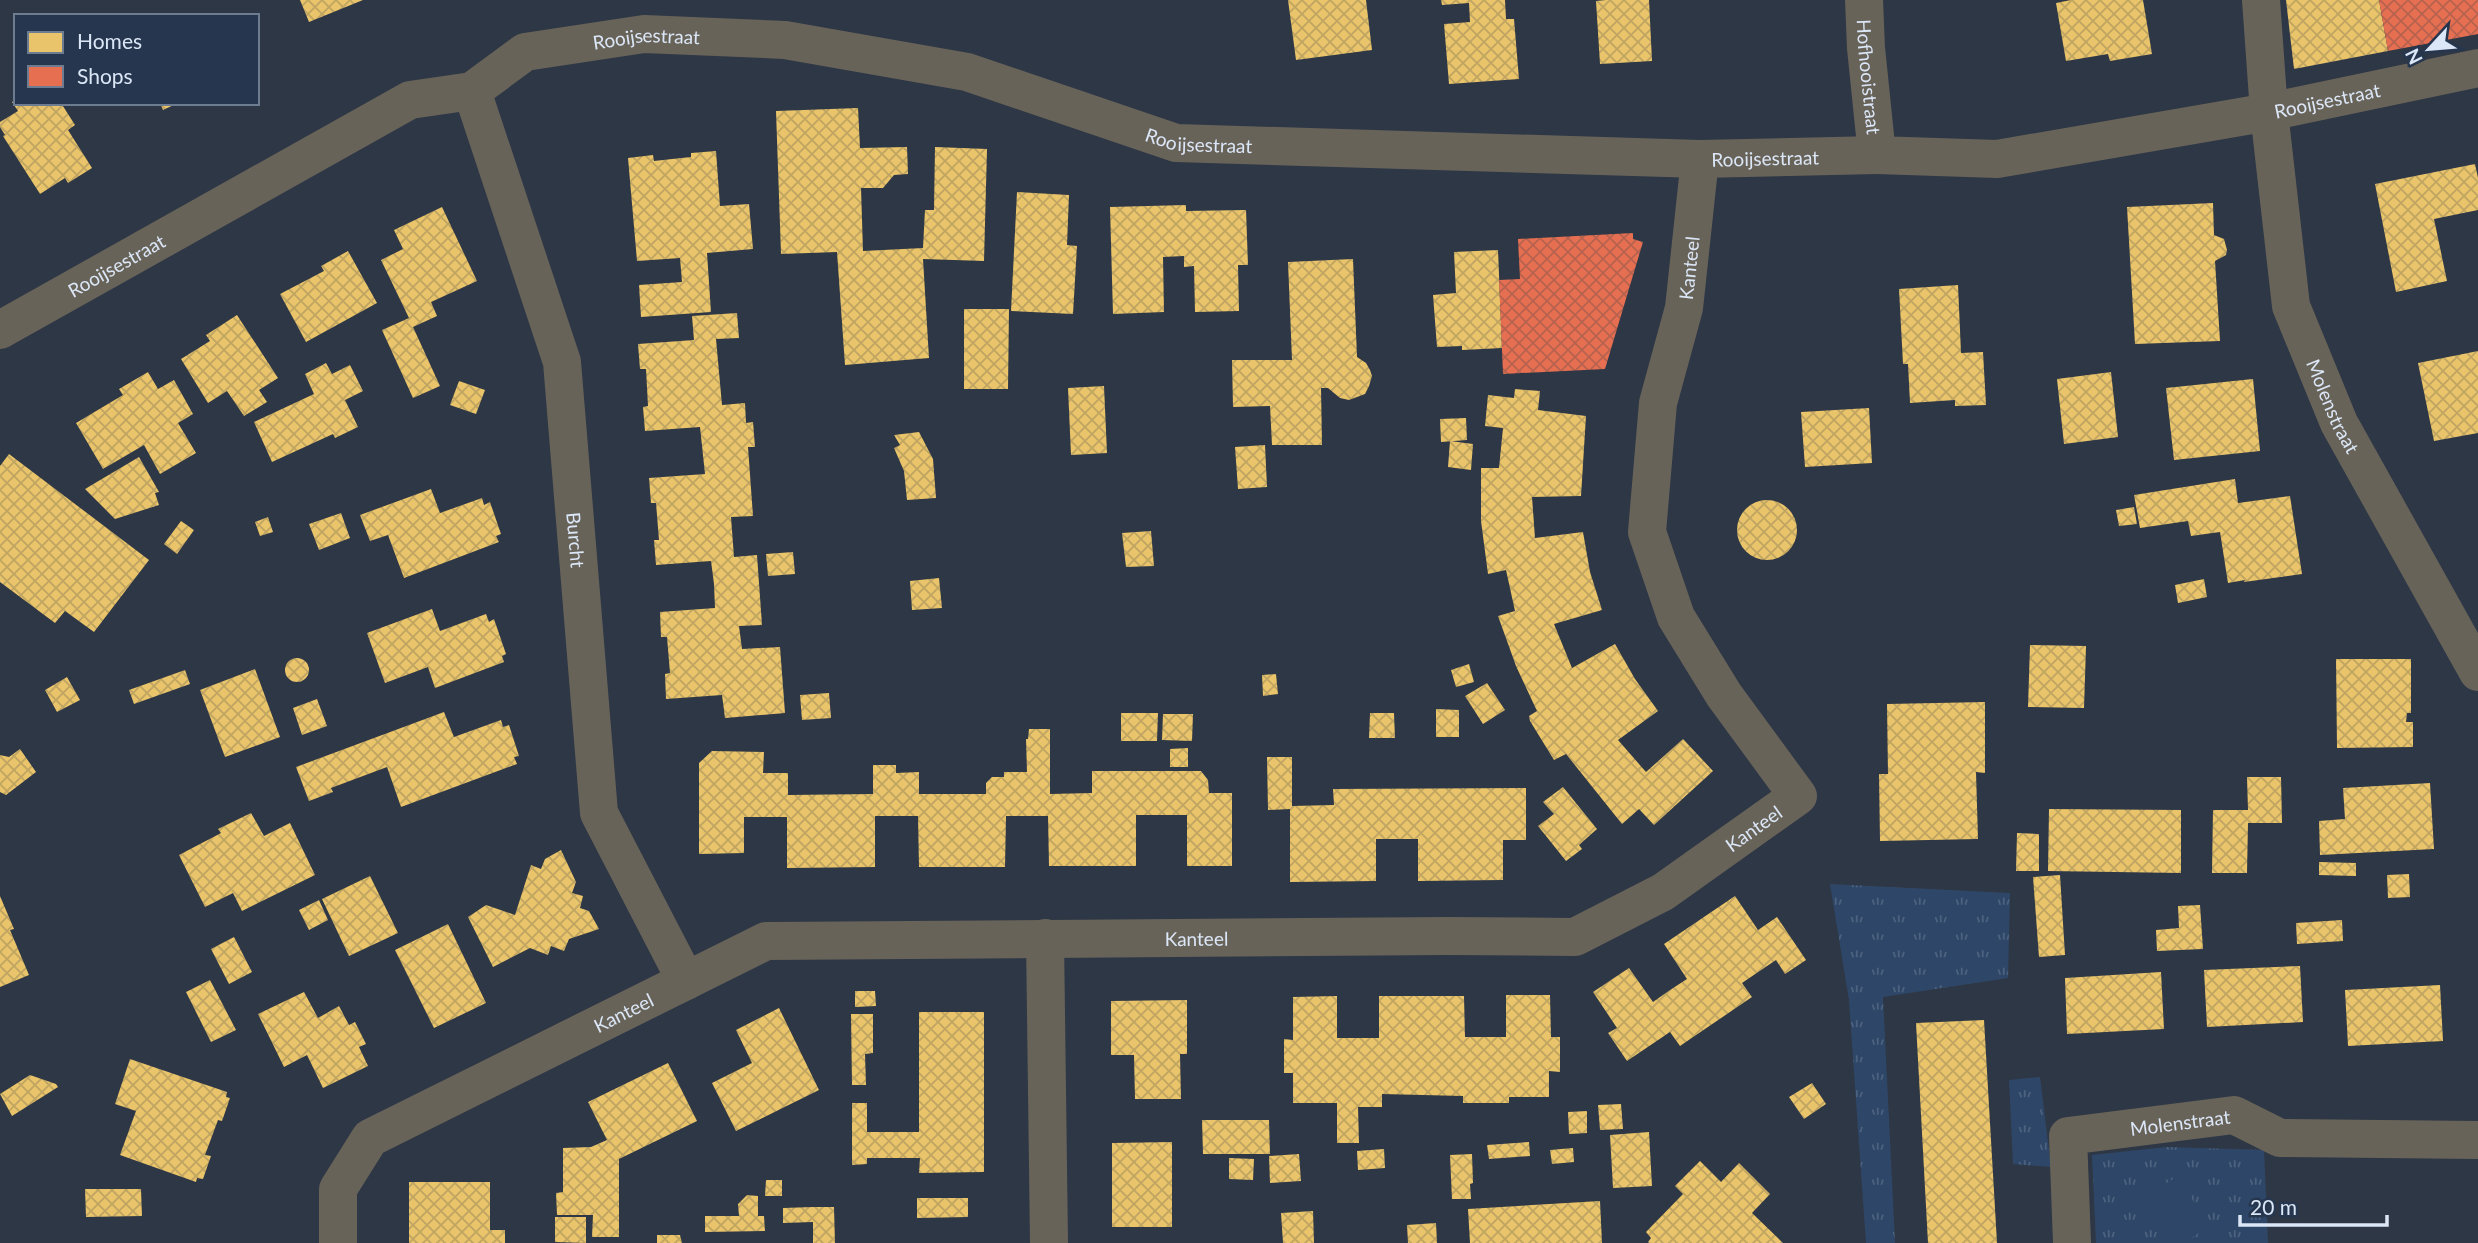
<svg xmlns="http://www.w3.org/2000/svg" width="2478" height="1243" font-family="Lato,sans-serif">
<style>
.grass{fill:url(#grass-tufts)}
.green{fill:#2e4768}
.homes{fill:url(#homes-cross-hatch)}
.shops{fill:url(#shops-cross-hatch)}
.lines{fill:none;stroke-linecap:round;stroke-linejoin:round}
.minor{stroke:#686359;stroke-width:38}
.tertiary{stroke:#686359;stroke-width:38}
.labels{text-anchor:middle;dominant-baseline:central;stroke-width:7;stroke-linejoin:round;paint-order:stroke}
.street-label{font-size:19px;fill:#dbe6f6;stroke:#25364e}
</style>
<defs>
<pattern id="grass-tufts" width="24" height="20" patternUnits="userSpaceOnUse" patternTransform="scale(1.75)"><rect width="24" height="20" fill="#2e4768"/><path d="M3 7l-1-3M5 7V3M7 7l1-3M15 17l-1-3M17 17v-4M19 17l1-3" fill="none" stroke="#4c627e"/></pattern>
<pattern id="homes-cross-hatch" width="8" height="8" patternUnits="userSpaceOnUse" patternTransform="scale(1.75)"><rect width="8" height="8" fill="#e9c46a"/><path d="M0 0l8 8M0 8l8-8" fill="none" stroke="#bfa462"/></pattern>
<pattern id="shops-cross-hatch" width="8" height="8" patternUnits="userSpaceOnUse" patternTransform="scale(1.75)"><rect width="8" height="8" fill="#e76f51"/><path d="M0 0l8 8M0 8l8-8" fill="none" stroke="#b6624f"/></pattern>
</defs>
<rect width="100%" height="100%" fill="#2e3745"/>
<path class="grass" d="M1830,884l180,9 -2,85 -125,19 12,246h-29l-17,-243z
M2040,1077l11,90 -38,-3 -4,-84z
M2167,1147l97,3 4,93h-172l-4,-88z"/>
<path class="green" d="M2178,1176l31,51 -27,16h-11l-28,-45z"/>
<path class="homes" d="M300,0h63l-54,22z
M1288,0h78l6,50 -76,10z
M1441,0h64l1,19h8l5,60 -70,5 -5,-60 26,-2 -1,-19 -27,2z
M1606,0h43l3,61 -52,3 -4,-63z
M2071,0h72l9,54 -42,7 -2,-7 -42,7 -10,-58z
M2286,0h93l9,51 -94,18z
M16,100v3h45l14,22 -7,5 24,38 -24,15 -3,-5 -25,16 -37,-58 2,-1 -5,-8v-5l18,-11 -6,-9z
M160,103h18l-15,7z
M858,108l2,40 47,-1 1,27 -14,1 -11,13h-22l2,63 60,-3 2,-38h9l1,-63 52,2 -3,112 -61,-2 6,99 -84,7 -8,-113 -56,2 -5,-143z
M716,151l4,55 29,-2 4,45 -46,4 4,59 -70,5 -2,-32 43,-3 -2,-24 -43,3 -9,-103 25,-3 1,6 18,-2 19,-2v-4z
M2475,164l3,14v32l-44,9 13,62 -51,11 -21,-108z
M1017,192l52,3 -2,50 10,1 -4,68 -62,-3z
M2213,203l1,32 10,4 3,11 -1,5 -11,6 5,80 -85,3 -8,-137z
M1186,205v6l60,-1 2,55h-10l1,46 -44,1 -1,-46 -10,1v-11l-21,1 1,55 -51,2 -3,-107z
M442,207l35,74 -46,21 6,14 -24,11 27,59 -27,12 -31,-68 27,-12 -28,-58 22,-11 -9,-19z
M1498,250l4,98 -40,2v-4l-25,1 -4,-52 23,-2 -2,-41z
M348,251l29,52 -71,39 -26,-48 44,-23 -3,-5z
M1353,259l4,98 9,6 4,7 2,6 -3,10 -4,8 -16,6 -9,-2 -12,-10h-7l1,57h-50l-2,-39 -37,1 -1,-47h60l-4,-98z
M1958,285l3,68 22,-1 3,53 -31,1v-6l-45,3 -2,-39h-5l-4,-75z
M964,309h45l-1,80h-44z
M737,313l2,25 -23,1 6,66 23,-2 1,20 7,-1 2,25h-7l5,69 -22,1 3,40 23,-2 5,70 -23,1 3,23 38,-2 5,66 -60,5 -3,-23 -56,4 -1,-25 5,-1 -3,-36h-6l-1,-25 55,-4 -1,-24 -3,-23 -55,4 -2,-25h5l-3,-37h-5l-2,-25 56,-4 -5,-47 -55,4 -2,-24 5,-1 -2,-37h-6l-2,-25 56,-4 -2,-24z
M237,315l41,63 -19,12 8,12 -23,14 -17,-25 -19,12 -27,-44 29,-18 -4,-6z
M2478,351v82l-44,8 -16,-78z
M326,363l6,11 18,-9 13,26 -18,9 13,27 -23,11 -2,-4 -61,28 -18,-40 60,-28 -9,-20z
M148,372l10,17 16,-9 19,34 -15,9 18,30 -36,21 -16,-29 -41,24 -27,-46 47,-28 -4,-6z
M2111,372l7,65 -54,7 -7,-65z
M2253,379l7,72 -86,9 -8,-72z
M459,381l26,9 -9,24 -26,-9z
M1104,386l3,67 -36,2 -3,-67z
M1515,389l25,2 -2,19 48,6 -5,80 -49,1 3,41 48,-6 7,40 12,38 -48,14 18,44 43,-24 20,35 23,32 -40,29 28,32 37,-33 30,32 -59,54 -15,-16 -17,15 -56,-70 -12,6 -24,-39 -1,-5 8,-5 -21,-45 -18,-50 17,-5 -9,-41 -18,4 -7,-53v-53h18l4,-40 -18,-2 3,-31 26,3z
M1869,408l3,55 -67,4 -4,-55z
M1466,418l1,22 -26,2 -1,-23z
M919,432l14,27 3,39 -29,2 -3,-29 -10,-23 6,-3 -6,-10z
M1450,441l23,3 -2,26 -23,-3z
M1265,445l2,42 -29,2 -3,-42z
M9,454l140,106 -55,72 -29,-21 -10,12 -55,-41v-116z
M139,457l20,35 -4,1 4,12 -44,14 -30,-30z
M2235,479l3,24 52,-7 12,78 -58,8 1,-2 -17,3 -8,-51 -29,4 -3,-15 -48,7 -6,-33z
M431,489l9,24 42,-15 2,7 6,-3 11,32 -5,2 3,6 -95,36 -16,-43 -18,6 -10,-26z
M1737 530a30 30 0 1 1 60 0a30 30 0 1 1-60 0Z
M2134,507l3,17 -18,2 -3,-16z
M341,513l9,25 -31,12 -10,-26z
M268,517l5,15 -13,4 -5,-14z
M181,521l13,9 -17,24 -13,-10z
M1151,531l3,35 -28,1 -4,-34z
M793,552l2,22 -27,2 -2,-22z
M939,578l3,30 -30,2 -2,-29z
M2204,579l3,18 -29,6 -3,-18z
M432,609l8,22 46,-17 3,8 5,-3 12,35 -4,2 2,6 -69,26 -7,-21 -43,16 -18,-50z
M2030,645l56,1 -2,62 -56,-1z
M285 670a12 12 0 1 1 24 0a12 12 0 1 1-24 0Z
M2336,659h75v54h-4l-1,9h7v25l-76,1z
M1469,664l5,18 -18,5 -5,-17z
M255,669l25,68 -55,20 -25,-67z
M185,670l5,14 -56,20 -5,-14z
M1276,674l2,20 -15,2 -1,-21z
M67,677l13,23 -23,12 -12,-22z
M1487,683l18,27 -22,14 -18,-28z
M829,693l2,25 -29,2 -2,-25z
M317,699l10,27 -25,9 -9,-27z
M1985,702v71l-9,-1 2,67 -98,2 -1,-67h9l-1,-70z
M1436,709l23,1v27h-23z
M444,712l10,25 47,-17 2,7 6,-2 10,31 -5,1 3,7 -116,43 -14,-40 -56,21 2,4 -24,9 -13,-34z
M1121,713h37l-1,28h-36z
M1370,713h24l1,25h-26z
M1163,714h30l-1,27 -30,-1z
M1029,729h21v65l42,-1v-22h109l7,9 1,13h23v73h-45v-51h-51v51h-87l-1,-50h-42l-1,51h-86l-1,-51h-43v51l-88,1v-51h-43v36l-45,1v-91l13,-12 52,1 -1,21h25v22l85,-1v-29h23v8l23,-1v22h67v-11l6,-6h12v-5h23l-1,-33h2z
M1188,748v19h-18v-18z
M20,749l16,23 -30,23 -6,-3v-37l9,2z
M1267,757h25v49l42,-1 -1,-16 193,-1v52h-23v40l-85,1v-42h-42v42l-86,1v-73l-22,1z
M2247,777h34l1,46h-34l-1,50h-35l1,-63h35z
M2430,783l4,66 -114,6 -1,-34 26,-2 -2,-31z
M1563,787l34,42 -18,16 3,4 -16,12 -28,-35 16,-12 -11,-12z
M2049,809l132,1v63l-133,-2z
M251,813l13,23 26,-13 25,52 -73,36 -9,-18 -28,14 -26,-52 42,-22 -3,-4z
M2017,833l22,1v37h-23z
M561,850l15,32 -4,11 11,3 -3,12 9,3 10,18 -30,10 -5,12 -13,-5 -3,9 -18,-7 -37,19 -25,-50 18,-12 29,10 16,-50 10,4 4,-10z
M2319,862l37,1v13l-37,-1z
M2409,874l1,23 -22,1 -1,-23z
M2060,875l5,80 -26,2 -6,-80z
M370,876l28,57 -49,23 -27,-57z
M0,896l14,33 -4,1 19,45 -29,12z
M1735,896l23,34 19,-13 29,43 -21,14 -9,-14 -34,23 10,14 -72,49 -10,-14 -43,29 -19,-28 9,-5 -24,-36 36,-24 24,34 17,-12 17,-11 -23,-35z
M319,900l9,20 -19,10 -10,-20z
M2200,905l3,44 -46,2 -1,-21 23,-2 -1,-22z
M2342,920l1,21 -46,3 -1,-21z
M448,924l38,79 -52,25 -39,-78z
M234,937l18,35 -23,12 -18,-35z
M2300,966l3,56 -96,5 -3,-57z
M2161,972l3,57 -97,5 -2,-56z
M210,980l26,50 -25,12 -25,-50z
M2440,985l3,56 -95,5 -3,-56z
M855,991h20l1,15 -21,1z
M304,992l14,26 21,-12 10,19 6,-3 11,22 -7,3 9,19 -45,22 -16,-33 -23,12 -26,-53z
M1506,995h44l1,42h9v35l-11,-1v26h-40v6h-46v-7l-81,-2v13h-24l1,36h-22v-40h-44v-30h-9v-34l9,1v-43l44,-1v42h42v-42h85l1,41h41z
M1187,1000v54h-7l1,45h-46l-1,-44h-23v-54z
M779,1008l40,82 -83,41 -24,-48 40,-20 -16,-33z
M919,1012h65v160l-65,1 1,-15h-53v6l-15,1v-62h15v29h52z
M851,1014h22v39l-8,1 1,31h-14z
M1984,1020l13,223h-69l-12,-220z
M130,1059l97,33 -1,5 4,1 -8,23 -4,-1 -13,35 6,1 -8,23 -6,-1 -1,4 -76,-27 16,-44 -21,-7z
M668,1063l29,58 -78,38v78h-27l1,-22h-36l-1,-22 7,-1v-44l28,-1 16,-7 -19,-38z
M30,1075l26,9 2,3 -46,29 -12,-22z
M1812,1083l14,21 -22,15 -15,-22z
M1621,1104l2,25 -23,1 -2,-25z
M1587,1111v22l-18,1 -1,-22z
M1202,1120h67l1,34h-67z
M1649,1132l3,54 -39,2 -3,-53z
M1172,1142v85h-60v-84z
M1529,1142l1,14 -41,3 -2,-14z
M1573,1148l1,14 -22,2 -2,-14z
M1384,1149l1,19 -27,2 -1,-19z
M1299,1154l2,27 -31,2 -1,-27z
M1472,1154l1,29 -3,1 1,15h-19l-2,-44z
M1229,1158l25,1 -1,21 -24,-1z
M1700,1161l21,21 18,-19 31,31 -18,19 31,30h-134l-1,-1 3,-4 -5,-6 37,-38 -8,-8z
M766,1180h16v16h-17z
M409,1182h81v48h15v13h-96z
M85,1189h56l1,27 -56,1z
M747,1195l11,1v20h6l1,15 -60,1v-16h34l-1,-12z
M917,1198h51v19l-51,1z
M1600,1201l2,42h-132l-2,-34z
M813,1207h21l1,36h-22v-21l-30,1v-15z
M1313,1211l1,32h-31l-2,-30z
M555,1217h31v26l-31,-1z
M1436,1223l1,20h-29l-1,-18z
M657,1235h23l2,8h-25z"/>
<path class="shops" d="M2379,0h99v34l-90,17z
M1633,233v6l10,3 -38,127 -102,5 -4,-94 21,-1 -2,-40z"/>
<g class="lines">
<g class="minor">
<path id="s1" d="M2261,0l8,112 22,194 48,117 139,249"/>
<path id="s2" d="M472,91l90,271 37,451 87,168"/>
<path id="s3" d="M0,330l410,-230 62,-9 53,-39 119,-18 141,6 182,32 209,71 524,16 177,-4"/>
<path d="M1045,938l4,305"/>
<path id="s4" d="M338,1243v-54l32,-51 396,-197 681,-5 128,1 88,-45 135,-96 -74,-101 -48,-78 -29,-85 11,-129 26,-95 16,-149"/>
<path id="s5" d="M2072,1243l-4,-107 166,-21 46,23 198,2"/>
</g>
<path class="tertiary" id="s6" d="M1864,0l2,48 11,107 120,4 272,-47 209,-44"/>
</g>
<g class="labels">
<g class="street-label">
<text stroke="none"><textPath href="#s3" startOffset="721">Rooijsestraat</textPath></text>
<text stroke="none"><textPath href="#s6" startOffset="77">Hofhooistraat</textPath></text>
<text stroke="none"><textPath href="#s6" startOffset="611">Rooijsestraat</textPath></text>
<text stroke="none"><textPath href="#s3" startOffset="1288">Rooijsestraat</textPath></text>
<text stroke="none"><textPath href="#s3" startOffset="1855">Rooijsestraat</textPath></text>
<text stroke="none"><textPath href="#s3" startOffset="133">Rooijsestraat</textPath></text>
<text stroke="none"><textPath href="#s4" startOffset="2205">Kanteel</textPath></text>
<text stroke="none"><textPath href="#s1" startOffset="416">Molenstraat</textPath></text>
<text stroke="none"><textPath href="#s2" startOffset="464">Burcht</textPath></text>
<text stroke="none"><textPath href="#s4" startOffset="1575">Kanteel</textPath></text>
<text stroke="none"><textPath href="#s4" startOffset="987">Kanteel</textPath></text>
<text stroke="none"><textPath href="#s4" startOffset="397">Kanteel</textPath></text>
<text stroke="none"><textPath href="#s5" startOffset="220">Molenstraat</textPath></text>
</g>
</g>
<rect x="14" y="14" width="245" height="91" fill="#25364e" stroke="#6e7c91" stroke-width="2"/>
<rect x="28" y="32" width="35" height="21" fill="#e9c46a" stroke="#6e7c91" stroke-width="2"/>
<text x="77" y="49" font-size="21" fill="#dbe6f6">Homes</text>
<rect x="28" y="66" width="35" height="21" fill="#e76f51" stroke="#6e7c91" stroke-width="2"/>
<text x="77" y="84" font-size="21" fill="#dbe6f6">Shops</text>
<g transform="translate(2429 49) rotate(244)" stroke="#25364e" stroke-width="5" paint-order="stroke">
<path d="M0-5L12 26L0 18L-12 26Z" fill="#dbe6f6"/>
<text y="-10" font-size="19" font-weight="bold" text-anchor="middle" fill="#dbe6f6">N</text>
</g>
<path d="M2240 1215v10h147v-10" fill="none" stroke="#dbe6f6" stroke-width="3.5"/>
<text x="2250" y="1215" font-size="21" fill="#dbe6f6" stroke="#25364e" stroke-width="5" paint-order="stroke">20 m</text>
</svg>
